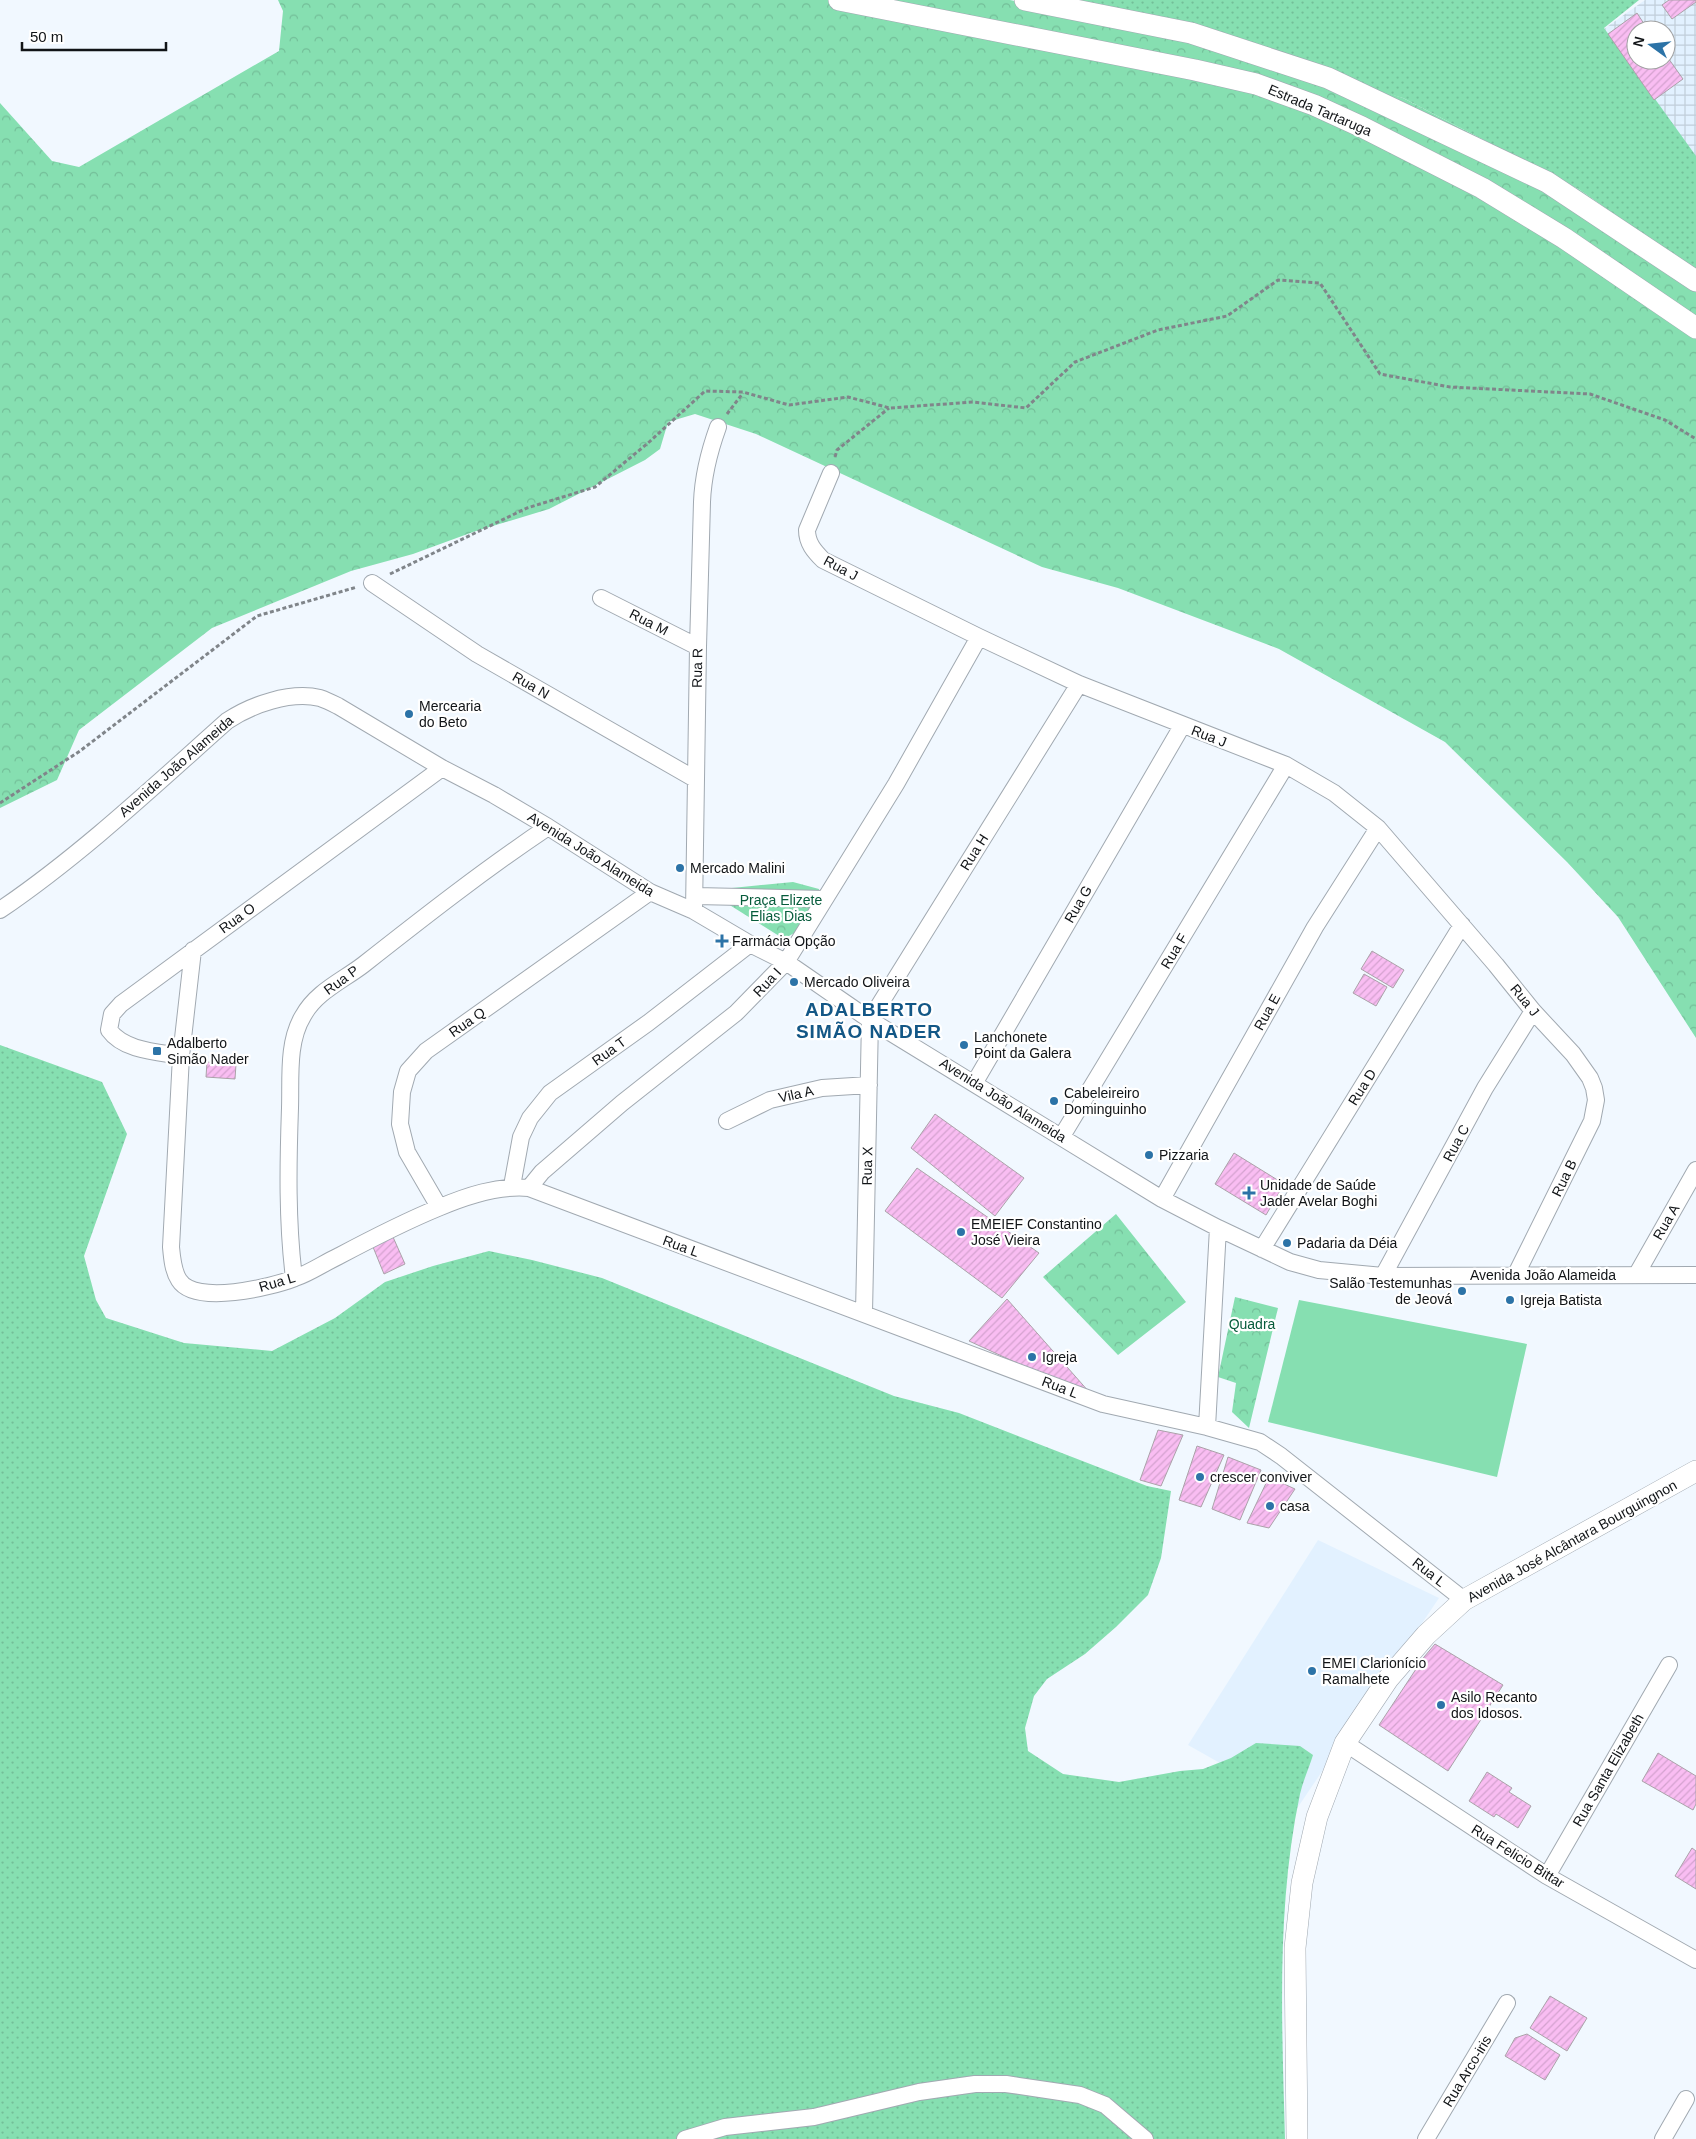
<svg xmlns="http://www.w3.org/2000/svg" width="1696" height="2139" font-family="Arial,sans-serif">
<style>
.built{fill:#e2f1ff}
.industrial{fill:url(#industrial-grid);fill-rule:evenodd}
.grass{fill:url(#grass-dots)}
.forest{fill:url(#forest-crowns)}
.garden{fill:#86dfb1}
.building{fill:url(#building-hatch);stroke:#aba2a9}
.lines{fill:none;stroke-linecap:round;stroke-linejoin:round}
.minor-casing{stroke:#a1a9b1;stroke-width:18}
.tertiary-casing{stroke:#a1a9b1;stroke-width:22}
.path{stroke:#80858a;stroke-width:3;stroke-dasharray:4 2.5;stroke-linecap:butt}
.minor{stroke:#fff;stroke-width:16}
.tertiary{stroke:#fff;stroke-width:21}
.poi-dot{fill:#2c73a7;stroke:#fff;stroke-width:2}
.labels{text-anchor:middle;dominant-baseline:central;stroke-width:4.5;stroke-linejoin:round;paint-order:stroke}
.street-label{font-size:14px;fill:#111417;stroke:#fff}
.poi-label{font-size:14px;fill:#111417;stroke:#fff;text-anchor:start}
.park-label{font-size:14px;fill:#065b3b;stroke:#fff}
.district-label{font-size:19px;font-weight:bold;letter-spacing:1px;fill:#135786;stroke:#fff}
</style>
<defs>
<pattern id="industrial-grid" width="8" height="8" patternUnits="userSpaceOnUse" patternTransform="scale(1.25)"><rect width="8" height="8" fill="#e2f1ff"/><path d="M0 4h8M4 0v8" fill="none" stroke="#c1ceda"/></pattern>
<pattern id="grass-dots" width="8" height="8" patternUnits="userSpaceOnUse" patternTransform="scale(1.25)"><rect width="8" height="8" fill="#86dfb1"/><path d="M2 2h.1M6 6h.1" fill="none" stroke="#73be98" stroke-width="1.8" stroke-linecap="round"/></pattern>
<pattern id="forest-crowns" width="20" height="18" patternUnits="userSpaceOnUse" patternTransform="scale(1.25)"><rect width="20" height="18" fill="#86dfb1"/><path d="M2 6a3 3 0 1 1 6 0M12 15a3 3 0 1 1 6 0" fill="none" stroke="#73be98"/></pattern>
<pattern id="building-hatch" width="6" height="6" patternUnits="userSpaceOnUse" patternTransform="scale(1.25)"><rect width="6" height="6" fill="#f9bdf2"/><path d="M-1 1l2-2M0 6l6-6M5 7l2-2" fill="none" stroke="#d4a2cf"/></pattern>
</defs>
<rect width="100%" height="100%" fill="#f1f8ff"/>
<path class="built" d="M1318,1540l121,58 -141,209 -110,-62z"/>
<path class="industrial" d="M1645,0h51v164l-95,-133zM1636,30h30v30h-30z"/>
<path class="grass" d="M1059,0h580l-35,28 92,128v116l-116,-82 -177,-92z
M0,1045l102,37 25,52 -43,122 12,44 10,18 78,25 88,8 63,-33 50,-36 48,-16 56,-15 43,9 70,18 292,118 65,17 188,73 24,5 -10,67 -13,37 -32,32 -31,27 -38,25 -13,17 -9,32 3,23 35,23 56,8 61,-11 23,-2 28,-11 25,-15 44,3 13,9c-4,13 -10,26 -13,39 -24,113 -18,231 -15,345h-1285z"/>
<path class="forest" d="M278,0h732l249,51 144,47 177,92 116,82v766l-78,-121 -51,-55 -122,-120 -166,-93 -161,-61 -76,-21 -286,-133 -61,-20 -27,8 -8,27 -15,11 -96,49 -76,23 -60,22 -62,17 -139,57 -133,102 -22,50 -57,28v-705l52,58 27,6 200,-116 4,-40z
M793,882l26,7 -1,8 -24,36 -10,6 -64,-40 2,-10z
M1116,1214l70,88 -68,53 -75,-78z
M1235,1297l43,11 -29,120 -17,-16 4,-29 -18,-6z"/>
<path class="garden" d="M1299,1300l228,44 -30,133 -229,-55z"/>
<path class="building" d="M1669,0h27v2l-24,17 -10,-14z
M1637,13l11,17h-12v30h30v-5l17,24 -29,21 -46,-66z
M1372,951l32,19 -11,18 -32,-19z
M1364,974l23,13 -11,19 -23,-13z
M207,1062l29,2 -1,15 -29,-2z
M935,1114l89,64 -29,38 -84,-68z
M1234,1153l50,31 -18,31 -51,-31z
M917,1168l122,85 -37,45 -117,-87z
M393,1237l12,27 -21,10 -11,-27z
M1007,1299l83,94 -49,-19 -72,-33z
M1158,1430l25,5 -22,51 -21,-6z
M1197,1446l27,9 -23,52 -22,-7z
M1228,1457l33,13 -21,50 -28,-11z
M1269,1477l26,12 -26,39 -22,-5z
M1435,1644l68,41 -55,86 -69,-46 45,-68z
M1658,1753l38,23v28l-3,6 -51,-29z
M1487,1772l25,16 -3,4 22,14 -13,22 -22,-14 -2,3 -25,-16z
M1692,1848l4,3v38l-21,-13z
M1550,1996l37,22 -20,33 -37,-23z
M1527,2034l33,21 -15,25 -40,-24 10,-18z"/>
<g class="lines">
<g class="minor-casing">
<path id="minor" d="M831,473l-24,57c0,13 7,21 16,30l156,77 100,47 207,81 48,28 44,35 118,137 37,46 40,43 17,24 4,10 2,12 -4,21 -76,153
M372,583l105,71 218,125
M601,598l97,49
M696,896l128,3
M0,910c81,-55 154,-124 227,-189 24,-16 63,-30 93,-23 6,2 12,5 18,8l104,62 52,27 54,32 102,65 44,19 56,33 36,18 84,58 292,179 56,29 72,34 29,8 64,6 313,-1
M694,911l4,-264 4,-145c1,-27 7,-50 16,-75
M193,950l-12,106 -10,191c1,11 2,24 8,33 16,26 93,7 116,-2 15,-5 29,-15 44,-22 32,-17 65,-34 99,-48 28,-12 60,-23 91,-20l574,216 104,23 53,15 21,14 183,144
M181,1056c-23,-4 -57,-5 -72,-26l3,-16 9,-10 321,-236
M975,1082l207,-356
M727,1121l43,-21 52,-12 47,-3
M1062,1136l224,-371
M512,1186l9,-49 9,-19 20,-25 98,-70 102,-79
M529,1188l13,-16 80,-69 114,-90 50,-51 110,-178 83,-147
M1162,1199l153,-272 63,-99
M439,1207l-32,-55 -7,-28 2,-32 6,-21 18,-20 224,-159
M1262,1249l200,-324
M1637,1274l59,-104
M1383,1276l102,-188 48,-77
M294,1278c-7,-56 -6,-113 -4,-170 1,-29 -3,-66 13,-92 13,-24 39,-35 60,-51 61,-48 121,-95 185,-138
M864,1313l6,-293 209,-336
M1207,1427l11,-199
M1345,1743l202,133 149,84
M1547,1876l122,-211
M685,2139l40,-12 89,-10 105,-25 56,-8h31l74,11 25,10 40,34
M1426,2139l81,-136
M1663,2139l23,-40"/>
</g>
<g class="tertiary-casing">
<path id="tertiary" d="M839,0l356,70 61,14 58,21 48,22 120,61 82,50 132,90
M1025,0l166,33 137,45 219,104 149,99
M1297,2139l-2,-191 7,-65 15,-66 28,-74 43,-64 38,-44 38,-35 232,-129"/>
</g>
<path class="path" d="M727,414l16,-21
M835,457l2,-7 52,-42
M390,574l137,-66 68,-21 53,-44 57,-52 38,1 46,13 59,-8 42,11 83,-6 53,6 49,-46 83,-32 69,-14 51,-36 42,3 60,91 70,13 140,7 75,26 31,19
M0,803l80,-52 177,-135 100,-29"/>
<use href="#minor" class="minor"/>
<use href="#tertiary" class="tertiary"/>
</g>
<g class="poi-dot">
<circle cx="409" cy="714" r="5"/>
<circle cx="680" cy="868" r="5"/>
<path d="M719.5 933.5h5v5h5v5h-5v5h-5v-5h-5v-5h5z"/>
<circle cx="794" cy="982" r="5"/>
<circle cx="964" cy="1045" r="5"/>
<rect x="152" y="1046" width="10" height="10" rx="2.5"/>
<circle cx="1054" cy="1101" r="5"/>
<circle cx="1149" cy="1155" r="5"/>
<path d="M1246.5 1185.5h5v5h5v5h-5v5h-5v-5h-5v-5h5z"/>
<circle cx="961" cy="1232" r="5"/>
<circle cx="1287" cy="1243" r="5"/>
<circle cx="1462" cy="1291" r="5"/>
<circle cx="1510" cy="1300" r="5"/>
<circle cx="1032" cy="1357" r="5"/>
<circle cx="1200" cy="1477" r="5"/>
<circle cx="1270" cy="1506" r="5"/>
<circle cx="1312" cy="1671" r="5"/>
<circle cx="1441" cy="1705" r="5"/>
</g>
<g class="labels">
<g class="street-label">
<text transform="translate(1320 110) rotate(23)">Estrada Tartaruga</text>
<text transform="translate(841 568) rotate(28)">Rua J</text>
<text transform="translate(649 622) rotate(27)">Rua M</text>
<text transform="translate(697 668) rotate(-89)">Rua R</text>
<text transform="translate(531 685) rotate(30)">Rua N</text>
<text transform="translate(1209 736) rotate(21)">Rua J</text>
<text transform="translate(176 766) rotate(-41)">Avenida João Alameida</text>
<text transform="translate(974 852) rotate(-58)">Rua H</text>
<text transform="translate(591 854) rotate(32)">Avenida João Alameida</text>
<text transform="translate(1078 904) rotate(-60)">Rua G</text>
<text transform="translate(237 918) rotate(-36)">Rua O</text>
<text transform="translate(1174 951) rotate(-59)">Rua F</text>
<text transform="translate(341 980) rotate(-36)">Rua P</text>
<text transform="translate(767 982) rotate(-47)">Rua I</text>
<text transform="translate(1525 1000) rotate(51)">Rua J</text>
<text transform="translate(1267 1012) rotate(-61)">Rua E</text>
<text transform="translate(467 1022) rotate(-35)">Rua Q</text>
<text transform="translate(609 1051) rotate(-36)">Rua T</text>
<text transform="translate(1362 1087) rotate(-58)">Rua D</text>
<text transform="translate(796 1094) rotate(-13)">Vila A</text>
<text transform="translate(1003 1100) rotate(32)">Avenida João Alameida</text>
<text transform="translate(1456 1143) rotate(-62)">Rua C</text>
<text transform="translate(867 1166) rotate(-89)">Rua X</text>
<text transform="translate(1564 1178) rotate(-64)">Rua B</text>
<text transform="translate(1666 1222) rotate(-60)">Rua A</text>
<text transform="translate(681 1246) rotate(20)">Rua L</text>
<text x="1543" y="1275">Avenida João Alameida</text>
<text transform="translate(277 1282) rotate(-16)">Rua L</text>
<text transform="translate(1060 1387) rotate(21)">Rua L</text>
<text transform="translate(1572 1541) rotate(-29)">Avenida José Alcântara Bourguingnon</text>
<text transform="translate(1429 1572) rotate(38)">Rua L</text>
<text transform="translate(1608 1770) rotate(-60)">Rua Santa Elizabeth</text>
<text transform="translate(1518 1856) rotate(32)">Rua Felicio Bittar</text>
<text transform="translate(1467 2071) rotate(-59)">Rua Arco-iris</text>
</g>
<g class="poi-label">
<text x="419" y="706">Mercearia<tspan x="419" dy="16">do Beto</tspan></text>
<text x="690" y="868">Mercado Malini</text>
<text x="732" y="941">Farmácia Opção</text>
<text x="804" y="982">Mercado Oliveira</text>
<text x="974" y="1037">Lanchonete<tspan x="974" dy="16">Point da Galera</tspan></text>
<text x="167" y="1043">Adalberto<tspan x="167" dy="16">Simão Nader</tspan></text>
<text x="1064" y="1093">Cabeleireiro<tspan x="1064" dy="16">Dominguinho</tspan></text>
<text x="1159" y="1155">Pizzaria</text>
<text x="1260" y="1185">Unidade de Saúde<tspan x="1260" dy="16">Jader Avelar Boghi</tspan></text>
<text x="971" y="1224">EMEIEF Constantino<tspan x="971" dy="16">José Vieira</tspan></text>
<text x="1297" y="1243">Padaria da Déia</text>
<text x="1452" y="1283" text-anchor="end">Salão Testemunhas<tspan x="1452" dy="16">de Jeová</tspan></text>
<text x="1520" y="1300">Igreja Batista</text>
<text x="1042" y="1357">Igreja</text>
<text x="1210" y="1477">crescer conviver</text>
<text x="1280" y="1506">casa</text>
<text x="1322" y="1663">EMEI Clarionício<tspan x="1322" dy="16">Ramalhete</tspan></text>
<text x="1451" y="1697">Asilo Recanto<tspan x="1451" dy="16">dos Idosos.</tspan></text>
</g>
<g class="park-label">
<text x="781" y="900">Praça Elizete<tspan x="781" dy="16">Elias Dias</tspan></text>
<text x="1252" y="1324">Quadra</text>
</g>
<g class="district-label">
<text x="869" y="1009">ADALBERTO<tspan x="869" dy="22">SIMÃO NADER</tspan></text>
</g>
</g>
<g transform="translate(1651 45) rotate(285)"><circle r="24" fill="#ffffff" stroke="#a0a1a2"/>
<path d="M0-4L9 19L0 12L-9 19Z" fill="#2c73a7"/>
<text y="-8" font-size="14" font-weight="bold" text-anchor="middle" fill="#111417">N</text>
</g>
<path d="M22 42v8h144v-8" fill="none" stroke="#111417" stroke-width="2.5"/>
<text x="30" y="42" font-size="15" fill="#111417" stroke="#ffffff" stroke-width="4" paint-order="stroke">50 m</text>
</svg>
